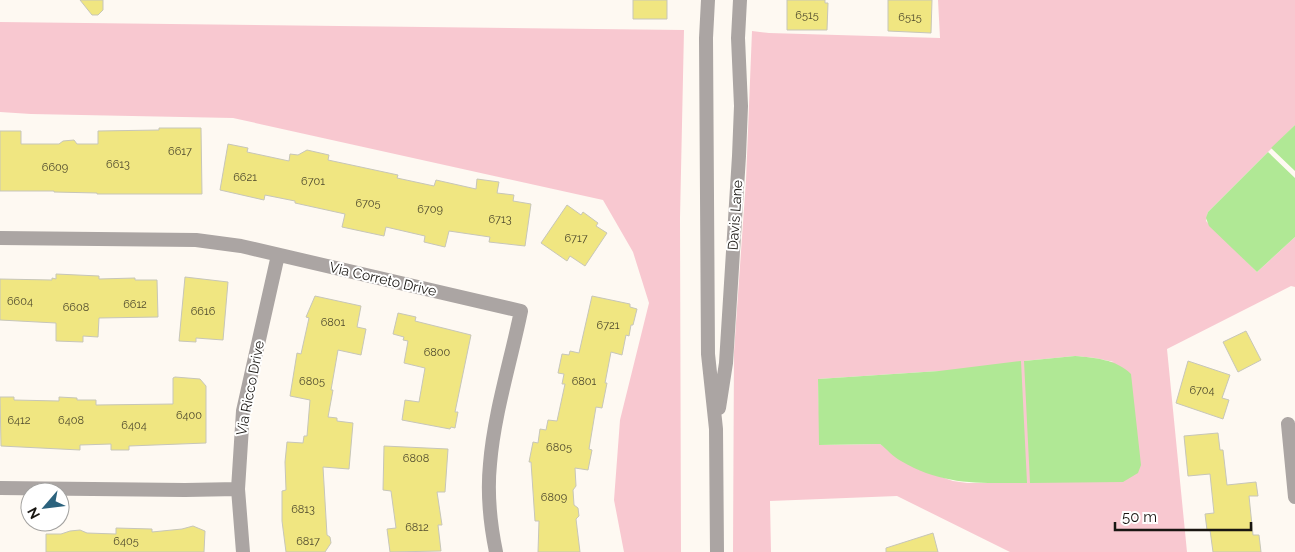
<svg xmlns="http://www.w3.org/2000/svg" width="1295" height="552" font-family="Raleway,sans-serif">
<style>
.green{fill:#f8c8d0;fill-rule:evenodd}
.water{fill:#b0e895}
.building{fill:#f0e681;stroke:#c7c6b9}
.lines{fill:none;stroke-linecap:round;stroke-linejoin:round}
.minor{stroke:#aba5a3;stroke-width:14}
.tertiary{stroke:#aba5a3;stroke-width:14}
.labels{text-anchor:middle;dominant-baseline:central;stroke-width:4;stroke-linejoin:round;paint-order:stroke}
.number-label{font-size:11px;fill:#4f4a2e}
.street-label{font-size:14px;fill:#191612;stroke:#fff}
</style>
<rect width="100%" height="100%" fill="#fef9f2"/>
<path class="green" d="M938,0h357v125l-87,87 -2,9 51,51 38,-35v50l-4,-1 -124,63 20,203h-177l-113,-56 -127,5 1,51h-38l1,-200 12,-172 6,-149 17,2 171,5zM1075,356l20,2 19,4 -90,-1zM939,371l88,112h-60l-14,-2 -35,-12 -38,-25 -60,1 -2,-66z
M0,22l684,8 -4,188 1,334h-57l-10,-52 6,-80 29,-117 -16,-51 -30,-52 -370,-82 -202,-4 -31,-2z"/>
<path class="water" d="M1295,125v46l-24,-23z
M1268,152l27,26v59l-38,35 -48,-46 -3,-8 2,-6z
M1075,356c20,2 41,3 56,18l10,91 -3,8 -15,9 -93,1 -6,-122z
M1021,361l6,122c-46,0 -84,3 -126,-22 -8,-4 -14,-12 -21,-17l-61,1 -1,-66 121,-8z"/>
<path class="building" d="M80,0h23v10l-5,5h-6z
M633,0h34v19h-34z
M787,0h38v3h3l-1,27h-40z
M888,0h44l-1,33 -43,-2z
M159,128h42l1,66h-105v-1l-43,-1v-1h-54v-60h21v13h38l4,-3 11,-1 3,4h21v-13l61,-1z
M228,144l20,4 -1,4 42,9 1,-7 8,1 9,-5 22,5 -1,5 70,15 -1,3 37,8 2,-6 40,9 1,-10 22,3 -2,11 17,2 -1,6 18,3 -6,42 -36,-4 1,-5 -41,-6 -4,16 -21,-5 1,-6 -39,-9 -2,9 -42,-9 3,-13 -50,-11v-2l-30,-6 -1,5 -44,-10z
M567,205l14,10 2,-3 15,11 -2,3 11,7 -22,33 -15,-10 -3,5 -26,-18z
M56,274l43,2v3l36,-1v2h22l1,37 -59,1 -1,19 -15,-1v6l-27,-1v-18l-56,-3v-41l52,1v-2l4,1z
M185,277l43,5 -5,58 -27,-2v4l-17,-1z
M315,296l46,10 -4,21 9,2 -5,26 -23,-5 -7,40h2l-5,27 9,1v3l16,2 -4,46 -26,-2 4,68 3,2 1,6 -6,9h-39l-4,-31v-30l4,-1 -1,-28 2,-20 16,1 1,-7h3l3,-36 -20,-4 7,-43 4,1 8,-36 -3,-1z
M592,296l38,8v3l7,2 -4,16h-2l-2,11 -3,-1 -4,20 -11,-3 -6,31h2l-5,25 -6,-1 -7,42 3,1 -4,20 -13,-2 1,18 -3,4 1,15 4,3 1,8 -3,3 4,33h-42l1,-31h-4l-4,-59h-2l4,-20 5,1 2,-14 6,1 2,-10 9,1 8,-37h-3l2,-10 -6,-1 4,-19 7,1 1,-4 9,2z
M398,313l18,4 -1,4 56,14 -16,77h3l-3,16 -4,-1 -1,2 -48,-9 3,-20 14,2 6,-34 -21,-5 4,-22 -5,-1 1,-3 -11,-3z
M1246,331l15,29 -23,12 -15,-30z
M1188,361l42,14 -8,23 7,2 -6,19 -47,-16z
M175,377l25,2 6,7v57l-77,3v4h-18v-6l-31,1v5l-79,-4 -1,-49h14v3l45,1v-4l18,1v2h19v5l77,-1v-26z
M1218,433l2,17h3l4,35 29,-3 2,14h-9l4,39h6l2,17h-48l-3,-22h-3l-2,-16 9,-1 -4,-39 -22,2 -4,-40z
M384,446l64,3 -3,43h-8l5,33h-4l3,26 -51,1 -3,-23 9,-1 -5,-37 -8,-1z
M193,526l12,5 -1,21h-158v-18h15l9,-3 10,-1 7,3 29,1v-6l36,1v3l30,-3z
M933,533l5,19h-52v-4z"/>
<g class="lines">
<path class="minor" d="M0,238l196,2 45,6 280,65c-10,49 -27,103 -31,153 -3,30 0,59 6,88
M1288,424l7,73
M0,488l185,2 53,-1
M243,552l-5,-63 5,-78 35,-156"/>
<path class="tertiary" d="M708,0l-2,38 2,316 8,75 1,123
M719,408l7,-45 13,-207 2,-50 -3,-68 2,-38"/>
</g>
<g class="labels">
<g class="number-label">
<text x="807" y="15">6515</text>
<text x="910" y="17">6515</text>
<text x="180" y="151">6617</text>
<text x="118" y="164">6613</text>
<text x="55" y="167">6609</text>
<text x="245" y="177">6621</text>
<text x="313" y="181">6701</text>
<text x="368" y="203">6705</text>
<text x="430" y="209">6709</text>
<text x="500" y="219">6713</text>
<text x="576" y="238">6717</text>
<text x="20" y="301">6604</text>
<text x="135" y="304">6612</text>
<text x="76" y="307">6608</text>
<text x="203" y="311">6616</text>
<text x="333" y="322">6801</text>
<text x="608" y="325">6721</text>
<text x="437" y="352">6800</text>
<text x="312" y="381">6805</text>
<text x="584" y="381">6801</text>
<text x="1202" y="390">6704</text>
<text x="189" y="415">6400</text>
<text x="19" y="420">6412</text>
<text x="71" y="420">6408</text>
<text x="134" y="425">6404</text>
<text x="559" y="447">6805</text>
<text x="416" y="458">6808</text>
<text x="554" y="497">6809</text>
<text x="303" y="509">6813</text>
<text x="417" y="527">6812</text>
<text x="126" y="541">6405</text>
<text x="308" y="541">6817</text>
</g>
<g class="street-label">
<text transform="translate(735 215) rotate(-86)">Davis Lane</text>
<text transform="translate(383 279) rotate(13)">Via Correto Drive</text>
<text transform="translate(250 388) rotate(-79)">Via Ricco Drive</text>
</g>
</g>
<g transform="translate(45 507) rotate(242)"><circle r="24" fill="#ffffff" stroke="#a3a2a0"/>
<path d="M0-4L9 19L0 12L-9 19Z" fill="#2b627d"/>
<text y="-8" font-size="14" font-weight="bold" text-anchor="middle" fill="#191612">N</text>
</g>
<path d="M1115 522v8h136v-8" fill="none" stroke="#191612" stroke-width="2.5"/>
<text x="1122" y="522" font-size="15" fill="#191612" stroke="#ffffff" stroke-width="4" paint-order="stroke">50 m</text>
</svg>
